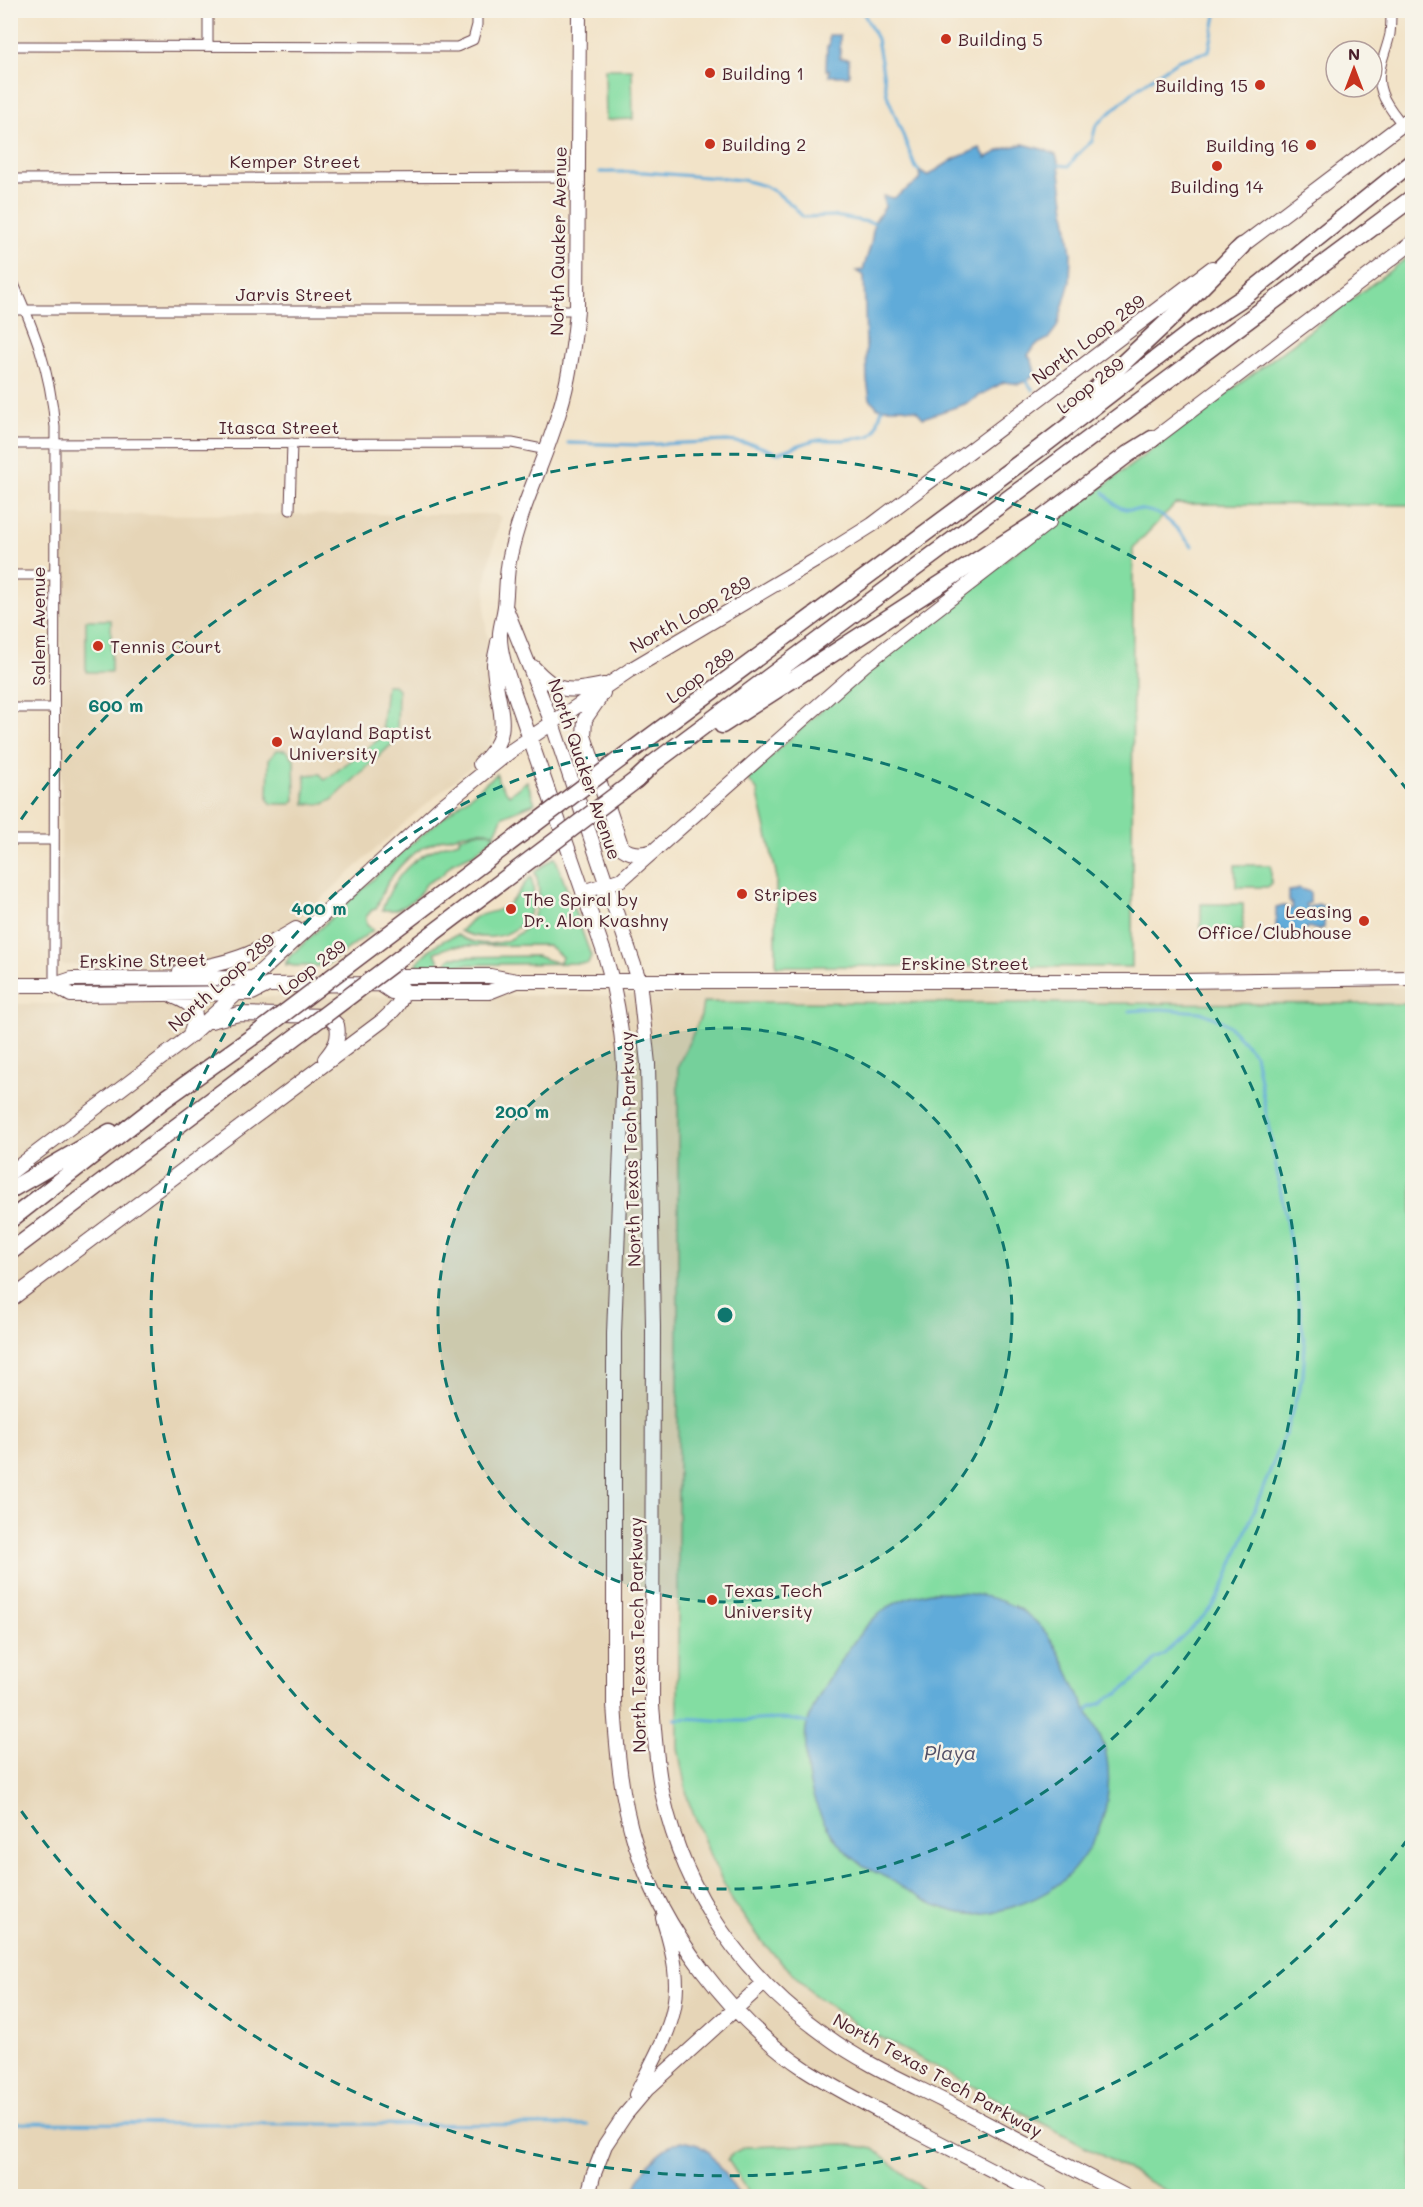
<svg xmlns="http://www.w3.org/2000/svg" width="1423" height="2207" font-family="Mali,sans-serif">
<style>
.built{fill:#e6d5b7}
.green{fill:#83dda2;stroke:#667e66;stroke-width:1.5}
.water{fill:#60abd9;stroke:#556582;stroke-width:1.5}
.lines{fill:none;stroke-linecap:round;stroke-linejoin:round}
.stream{stroke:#60abd9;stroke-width:3}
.minor-casing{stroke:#633c43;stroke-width:11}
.secondary-casing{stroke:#633c43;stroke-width:16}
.motorway-casing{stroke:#633c43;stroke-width:19}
.minor{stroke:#fff;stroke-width:9}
.secondary{stroke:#fff;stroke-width:14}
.motorway{stroke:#fff;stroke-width:16}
.motorway-bridge-casing{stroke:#633c43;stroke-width:19;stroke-linecap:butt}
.motorway-bridge{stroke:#fff;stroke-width:16}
.ring{fill:none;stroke:#0f766e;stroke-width:3;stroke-dasharray:10 8}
.poi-dot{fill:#c8321e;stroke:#f7f3e8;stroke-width:2}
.labels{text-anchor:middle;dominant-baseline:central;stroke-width:5;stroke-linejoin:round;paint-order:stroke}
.poi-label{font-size:18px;fill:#4a1f2b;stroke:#f7f3e8;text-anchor:start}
.street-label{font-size:18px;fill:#4a1f2b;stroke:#f7f3e8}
.water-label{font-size:20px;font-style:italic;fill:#525068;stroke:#f7f3e8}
.centre{fill:#0f766e;stroke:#f7f3e8;stroke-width:3}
.ring-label{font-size:18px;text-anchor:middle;font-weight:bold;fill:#0f766e;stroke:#f7f3e8;stroke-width:5;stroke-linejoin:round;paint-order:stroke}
</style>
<rect width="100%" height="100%" fill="#f7f3e8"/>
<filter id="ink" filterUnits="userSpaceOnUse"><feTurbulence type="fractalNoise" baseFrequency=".0167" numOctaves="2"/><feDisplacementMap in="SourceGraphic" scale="12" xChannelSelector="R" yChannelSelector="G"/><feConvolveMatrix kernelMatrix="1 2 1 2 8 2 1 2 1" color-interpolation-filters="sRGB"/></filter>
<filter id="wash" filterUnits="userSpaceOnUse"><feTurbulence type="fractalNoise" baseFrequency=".008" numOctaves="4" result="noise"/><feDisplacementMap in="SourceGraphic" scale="24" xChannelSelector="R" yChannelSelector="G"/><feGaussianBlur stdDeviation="1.35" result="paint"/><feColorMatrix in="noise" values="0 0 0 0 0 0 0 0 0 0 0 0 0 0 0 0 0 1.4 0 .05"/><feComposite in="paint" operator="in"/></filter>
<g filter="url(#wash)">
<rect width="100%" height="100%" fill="#f2e3c8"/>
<path class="built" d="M494,514l7,3 -10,38 -5,26 -1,35 12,112 -13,28 -72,60 -117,107 -40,26 -66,16h-128v-450z
M1188,986l224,1v1209h-1401l-1,-1192 165,-1 24,-5 46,-1 426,-2 20,-6 34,-2z"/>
<path class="green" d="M605,69h27l1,50 -27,1z
M1412,254v251l-237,-1 -42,44 -1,419 -356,-1v-93l-19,-83 -10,-12 116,-106 130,-103z
M86,620h25v52h-25z
M386,685h8l4,4 -1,45 -4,9 -61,57 -8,4h-19v-29l15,-1 5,6 62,-47 -5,-7z
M277,750h9l8,9 1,41 -4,4h-19l-4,-4 1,-41z
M497,774l1,7 11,14 18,-14 8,22 -32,13 -8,17h-5l6,2 -21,18 -23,10 -10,12 -15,8 -11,15 -12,8 -9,4h-13c14,-40 37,-59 77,-69v-3l16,-6h15c-11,-3 -17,0 -27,2 -8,3 -16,3 -23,6 -33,11 -53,37 -64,69l-4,1 -6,7 1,8 6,5 -48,36h-31l-5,-1v-2l-3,2v-3l4,-6 122,-113z
M555,857l36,99 -3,7 -142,2 2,-5 4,-3 85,-1c10,3 12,6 23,6l2,-5 -14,-12 -95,1 -18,6 5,13h-24c7,-13 27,-26 41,-30 46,27 96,-12 78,-63z
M1235,865h36v19l-3,3h-32z
M531,877c14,47 -31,73 -71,54 6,-4 9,-10 14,-13 10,-6 22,-5 32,-12 11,-8 15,-20 25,-29z
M1201,904h42v27h-42z
M703,1002l709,2v1192h-237l-114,-63 -204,-108 -45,-32 -48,-49 -31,-42 -21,-42 -24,-60 -10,-52v-682l23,-50z
M845,2144l29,5 49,40 13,7h-186l-3,-7 -19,-29 5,-7 12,-6z"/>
<path class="water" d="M829,35h11v23l9,1v17h-20v-6h-3l1,-24h2z
M1023,144l22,6 11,5 3,10 12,88 -1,29 -13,45 -9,12 -12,6 -8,10 4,6 3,11 -3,5 -6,4 -7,3 -15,-2 -39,22 -42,14 -7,-8 -14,-2h-24l-8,-9 -3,-19 -3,-104 -8,-5 7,-1 8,-26 3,-21 11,-16 -2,-11 11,2 26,-18 -1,-9 8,5 27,-17 26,-11 6,10 17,-9z
M1298,888l12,4v11l-4,1 1,4 11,-4 7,3 -1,21 -6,2 -10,-3 -4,4 1,7 -10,1 -4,-6 -6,2 -2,-5h-6l-1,-2v-21l7,-2 7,4 3,-1 -1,-4 -3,-3v-10l7,-1z
M930,1592c34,0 70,2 98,23 27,20 38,53 52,82 9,20 24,39 27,62 4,26 0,57 -13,80 -9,16 -22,35 -37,46 -22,17 -68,33 -96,28 -26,-5 -49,-19 -70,-33 -10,-6 -21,-9 -30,-16 -37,-27 -55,-70 -55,-115 0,-7 -2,-16 1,-24 6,-20 17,-39 28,-56 17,-25 35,-55 63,-67 10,-5 22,-7 32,-10z
M682,2141l16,4 11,7 31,44h-108c8,-24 24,-48 50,-55z"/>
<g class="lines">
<path class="stream" d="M862,10l15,29 10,56 29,73 3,3
M1059,165l10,1 8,-11 15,-14 4,-16 43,-38 38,-26 32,-10 8,-41
M600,172h43l100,8 22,6 12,7 16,13 10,11 31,-1 40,7
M1026,381l7,9
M568,443l72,2 87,-4 26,3 24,9 37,-13h30l26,-4 5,-5 7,-22
M1104,492c21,29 27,10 54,22 13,6 24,21 34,32
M1088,1711l2,-4 12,-4 9,-7 7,-2 32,-27 5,-8 8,-4 37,-35 13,-14 11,-20 62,-155 17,-55 2,-31 -18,-120 -32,-171 -27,-29 -8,-5 -20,-8 -40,-3 -31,2
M675,1719c20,-2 38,2 57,2 25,0 51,-5 76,2
M10,2123l578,2"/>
</g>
</g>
<g filter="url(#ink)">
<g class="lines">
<g class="minor-casing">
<path id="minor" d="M208,10v36
M1391,10c0,8 0,16 -1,24 -4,20 -16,38 -8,59 4,12 13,22 20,31
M10,46l447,1 16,-7 4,-15v-15
M10,179l569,-2
M10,275c24,54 40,93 45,152l-1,558
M10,310h567
M10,444l502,-1 35,7
M290,510l2,-67
M10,575h45
M10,708h44
M10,840h44"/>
</g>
<g class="secondary-casing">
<path id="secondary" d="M579,10l-2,300c-3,34 -7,67 -17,99 -14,50 -39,96 -50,147 -4,16 -3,33 -5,50 -1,9 -4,18 -5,27 -1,18 7,40 13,57l91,262c12,39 18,74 20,114l-10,268v370c3,47 7,94 21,139 26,85 96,177 170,226 33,21 69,39 104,58 44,23 88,46 133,69
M1235,251l177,-134
M1146,445l266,-202
M505,606l47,117 87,257 9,84 5,262 -1,380c3,30 4,60 11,90 22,99 80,180 162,239 36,27 79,46 119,66 60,32 121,64 181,95
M533,667c27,29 36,24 71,18
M603,693l-18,26 -1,17 38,112c10,7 20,7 31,3
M480,764c38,-31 15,-59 14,-99 0,-7 3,-15 4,-23
M583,892l39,-13 242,-214 185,-143
M180,971c49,-7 73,-16 116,-42
M380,984l12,8h97l28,-11
M10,985h44l18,-6 184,-1
M54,985l17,10 181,-2 16,-8 112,-1 11,-8h99l27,5h662l233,-3
M173,996c24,10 26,15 17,39
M211,1021l28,-7 89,2 9,9c3,15 -3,23 -12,34
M10,1173l179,-136 252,-230 67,-54 122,-83 186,-110 56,-35 340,-257
M10,1300l372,-279c11,-10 20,-17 21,-32l-12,-13
M636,2095c38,-74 53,-95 27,-177
M588,2196l5,-20 12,-31 20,-30 22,-26 116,-105"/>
</g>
<g class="motorway-casing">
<path id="motorway" d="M1073,410l94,-88 75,-76
M722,725l321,-207 85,-64 24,-15
M623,757l417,-309 148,-114 56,-37 168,-135
M636,780l18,-17 111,-83 647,-482
M10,1190l100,-58
M10,1220l155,-121 93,-66
M10,1252l292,-220"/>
</g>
<use href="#minor" class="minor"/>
<use href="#secondary" class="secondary"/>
<use href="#motorway" class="motorway"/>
<g class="motorway-bridge-casing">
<path id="motorway-bridge" d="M302,1032l334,-252
M258,1033l365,-276"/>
</g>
<use href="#motorway-bridge" class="motorway-bridge"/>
</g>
</g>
<circle cx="725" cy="1315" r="287" fill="#0f766e" fill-opacity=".12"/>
<g class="ring">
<circle cx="725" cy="1315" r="287"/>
<circle cx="725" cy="1315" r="574"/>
<path d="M1408 1839A861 861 0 0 1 11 1796M11 834A861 861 0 0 1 1408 791"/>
</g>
<g class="poi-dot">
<circle cx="946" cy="39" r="6"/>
<circle cx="710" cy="73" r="6"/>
<circle cx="1260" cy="85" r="6"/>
<circle cx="710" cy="144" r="6"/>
<circle cx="1311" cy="145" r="6"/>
<circle cx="1217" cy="166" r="6"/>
<circle cx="98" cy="646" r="6"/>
<circle cx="277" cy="742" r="6"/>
<circle cx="742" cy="894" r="6"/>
<circle cx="511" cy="909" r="6"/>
<circle cx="1364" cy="921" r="6"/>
<circle cx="712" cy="1600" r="6"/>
</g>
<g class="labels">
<g class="poi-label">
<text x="958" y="39">Building 5</text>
<text x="722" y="73">Building 1</text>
<text x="1248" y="85" text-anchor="end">Building 15</text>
<text x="722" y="144">Building 2</text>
<text x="1299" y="145" text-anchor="end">Building 16</text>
<text x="1217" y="186" text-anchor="middle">Building 14</text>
<text x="110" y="646">Tennis Court</text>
<text x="289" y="732">Wayland Baptist<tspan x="289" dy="21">University</tspan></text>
<text x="754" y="894">Stripes</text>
<text x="523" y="899">The Spiral by<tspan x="523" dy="21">Dr. Alon Kvashny</tspan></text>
<text x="1352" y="911" text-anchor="end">Leasing<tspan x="1352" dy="21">Office/Clubhouse</tspan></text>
<text x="724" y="1590">Texas Tech<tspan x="724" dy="21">University</tspan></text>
</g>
<g class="street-label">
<text x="295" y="161">Kemper Street</text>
<text transform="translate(558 241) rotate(-89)">North Quaker Avenue</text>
<text x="294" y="294">Jarvis Street</text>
<text transform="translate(1088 339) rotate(-37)">North Loop 289</text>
<text transform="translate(1090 385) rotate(-38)">Loop 289</text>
<text x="279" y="427">Itasca Street</text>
<text transform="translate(690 614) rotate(-30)">North Loop 289</text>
<text transform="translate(38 626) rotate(-90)">Salem Avenue</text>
<text transform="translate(700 675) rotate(-37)">Loop 289</text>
<text transform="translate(585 769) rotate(71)">North Quaker Avenue</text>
<text transform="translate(143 960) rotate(-1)">Erskine Street</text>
<text x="965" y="963">Erskine Street</text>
<text transform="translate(312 967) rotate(-37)">Loop 289</text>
<text transform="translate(221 982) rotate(-42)">North Loop 289</text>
<text transform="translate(630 1149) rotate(-92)">North Texas Tech Parkway</text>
<text transform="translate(637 1635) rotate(-91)">North Texas Tech Parkway</text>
<text transform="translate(938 2075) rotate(29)">North Texas Tech Parkway</text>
</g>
<g class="water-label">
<text x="950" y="1752">Playa</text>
</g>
</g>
<circle cx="725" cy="1315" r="9" class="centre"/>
<g class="ring-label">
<text x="116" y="712">600 m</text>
<text x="319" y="915">400 m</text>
<text x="522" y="1118">200 m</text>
</g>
<rect width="1423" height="2207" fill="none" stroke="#f7f3e8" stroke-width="36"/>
<g transform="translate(1354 69)"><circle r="28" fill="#f7f3e8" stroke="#b29e9c" stroke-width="1.5"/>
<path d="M0-4.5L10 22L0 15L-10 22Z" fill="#c8321e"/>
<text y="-9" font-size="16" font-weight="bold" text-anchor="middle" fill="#4a1f2b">N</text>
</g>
</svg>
